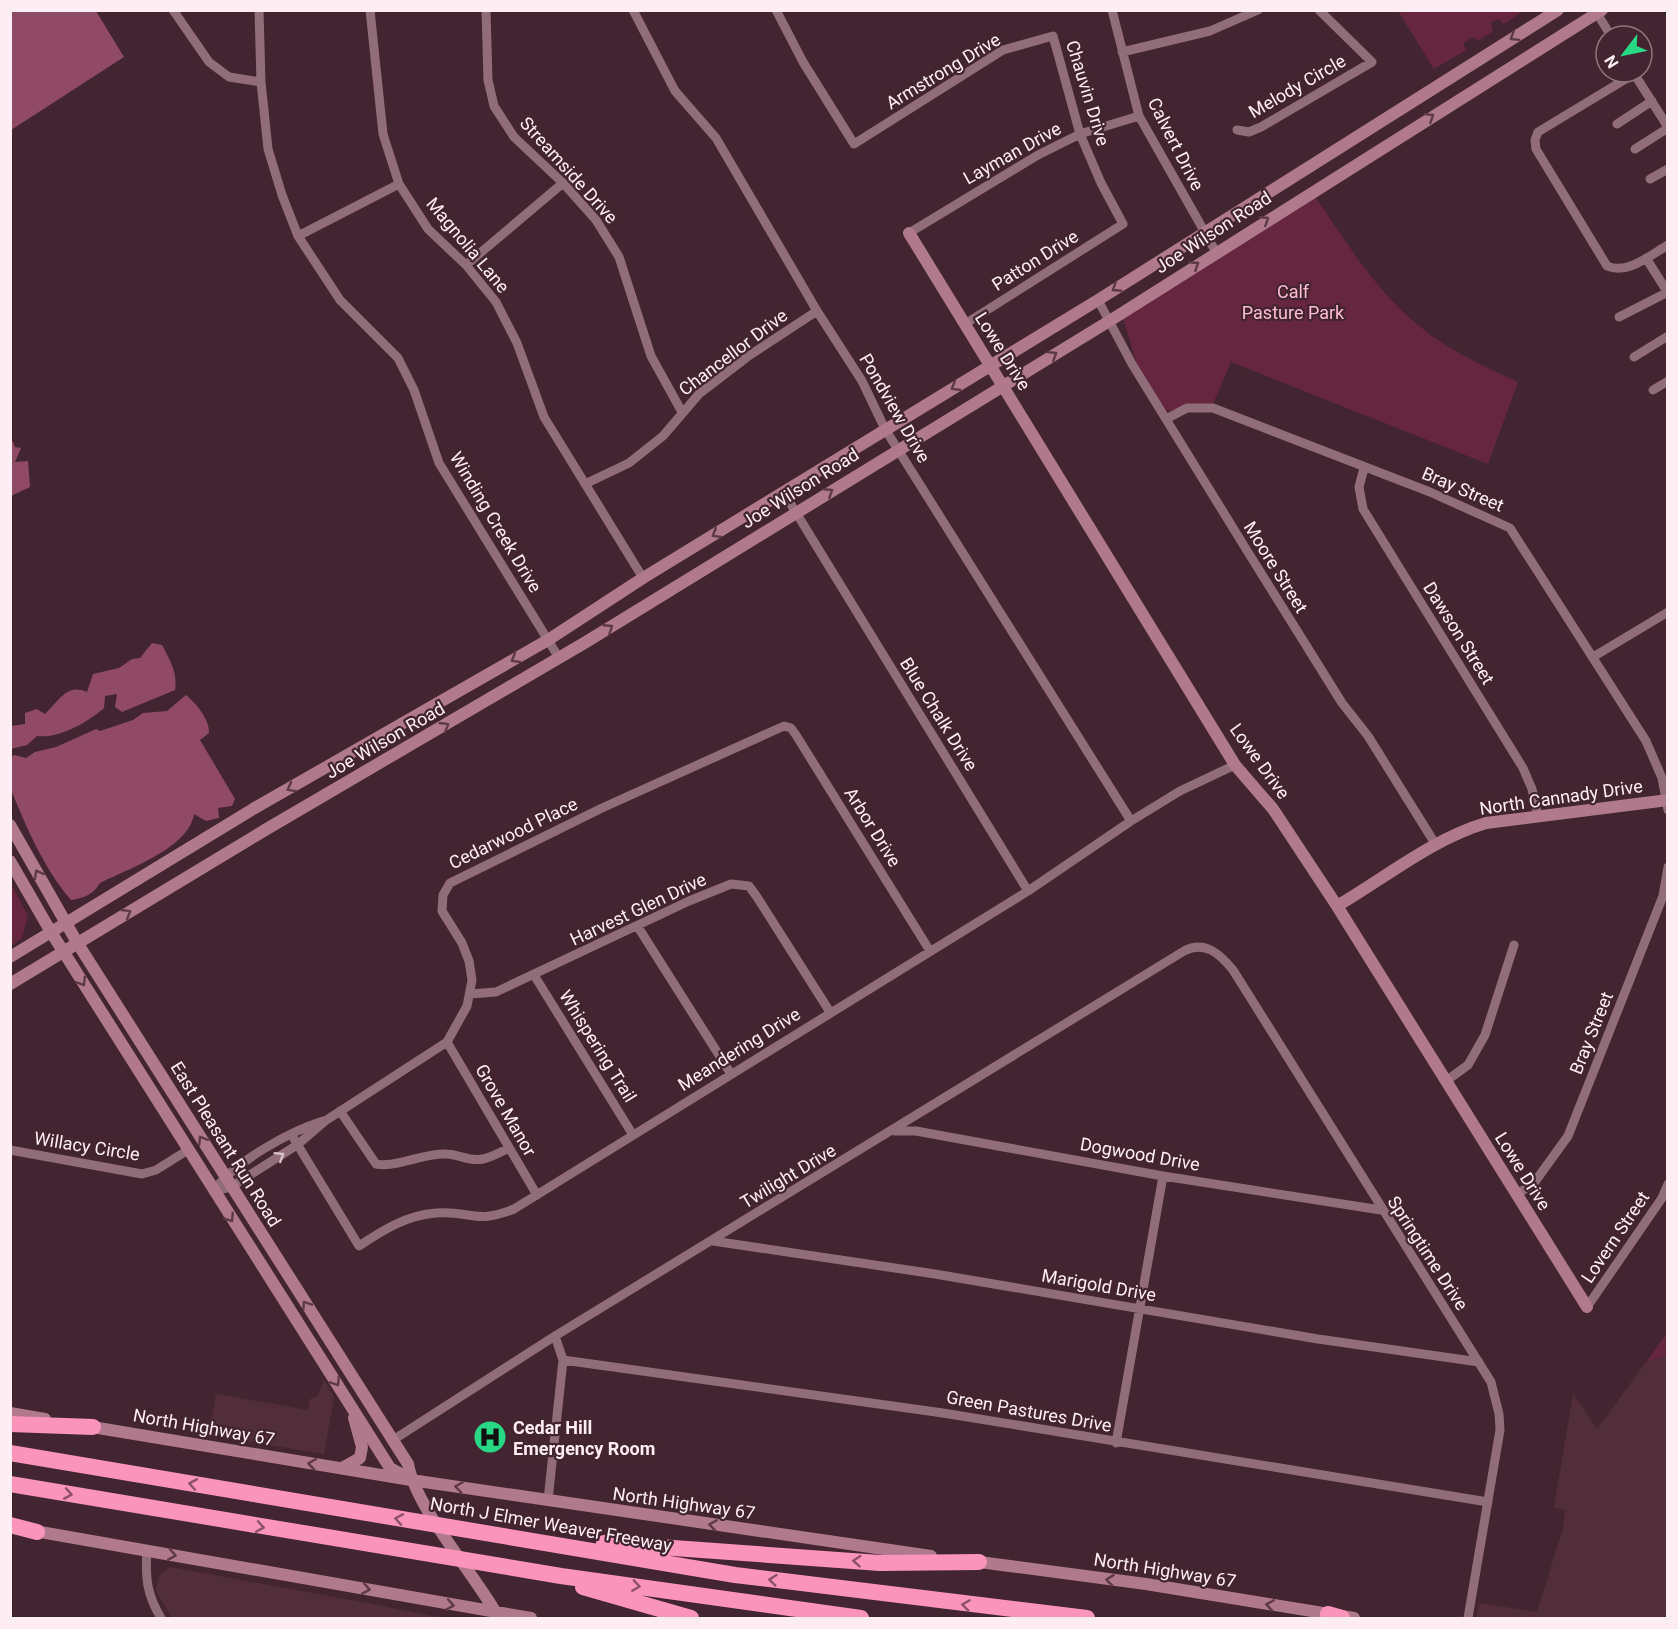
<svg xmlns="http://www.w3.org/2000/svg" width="1678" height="1629" font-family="Roboto,sans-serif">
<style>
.built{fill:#522e3b}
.green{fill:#662640}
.forest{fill:#914a65}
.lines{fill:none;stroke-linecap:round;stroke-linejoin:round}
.street{stroke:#906d78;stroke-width:9}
.secondary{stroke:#b0798c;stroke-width:12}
.highway{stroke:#fb94ba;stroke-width:16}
.oneway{stroke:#5e3a47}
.oneway2{stroke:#d8c1c8}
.oneway3{stroke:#8c5167}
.labels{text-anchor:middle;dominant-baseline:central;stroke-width:4.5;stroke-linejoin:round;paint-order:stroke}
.street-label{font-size:18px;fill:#feeef3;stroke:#422530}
.park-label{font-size:18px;fill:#fcbcd1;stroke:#422530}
.poi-label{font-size:18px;font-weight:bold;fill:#feeef3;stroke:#422530;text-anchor:start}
</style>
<rect width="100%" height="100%" fill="#422530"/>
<path class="built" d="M1667,1355v263h-191l3,-15 58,9 26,-84 2,-18 -11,-3 19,-113 24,35 49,-67z
M324,1380l10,17 -10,57 -115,-19 7,-41 92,16 2,-11 8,-3z
M170,1567l197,36 75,15h-270l-16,-27 3,-16z"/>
<path class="green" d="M1398,11h125l-19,13 -6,-5 -7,4 2,8 -15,10 -5,-4 -10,6 3,7 -32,19z
M1314,195c31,45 61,95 104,130 30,25 65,41 100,57l-30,82 -257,-102 -18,42 -43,7 -6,-1 -27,-45 -15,-50z
M11,883l17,33 -6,22 -11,8z
M1667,1333v22l-21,7z"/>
<path class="forest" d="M11,10l85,1 28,46 -113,73z
M11,438l4,9 6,1 -6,14 13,-1 2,26 -19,9z
M152,643l10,2c8,15 16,29 13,45l-53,22 -7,-5 2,-13 -12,2 -1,12c-16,14 -45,31 -67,28l-10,9 -16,4v-23l14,-2v-11l12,-4 8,5c14,-13 22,-31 42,-22l6,-18 26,-6 13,-9 8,-1z
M186,695c10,8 24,25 23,38l-9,7 35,59 -3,7 -14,2 1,10 -13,3 -12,-7c-5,34 -66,55 -94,69 -6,11 -16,15 -29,17 -27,-31 -45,-74 -60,-110 -3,-9 -1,-24 0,-33l3,-2 12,3 9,-6 21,-5 40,-18 4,2 33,-11 10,-7 24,-2z"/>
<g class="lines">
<path class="street" d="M173,10l36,52 20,15 32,5
M259,10l2,72 7,67 14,46 16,41 42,64 58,58 16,32 25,73 120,195
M370,10l13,124 16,50 29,45 38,36 30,37 21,41 27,74 99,161
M486,10l2,70 6,26 20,31 49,46 33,37 23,37 32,99 31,56
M633,10l42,81 41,47 101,173 45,70 23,48 246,392
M776,10l27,52 51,82 149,-94 50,-14 27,98 21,49 22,41 -158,100
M1112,10l27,106 77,136
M1595,10l16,26
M1122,52l88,-21 48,-21
M1633,72l35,55
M1634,74l-96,58 -3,8 1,9 71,117c20,9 42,-10 61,-21
M1617,124l35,-23
M1237,130l12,2 12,-5 111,-65 -53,-52
M1635,149l33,-21
M1650,179l18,-10
M909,233l129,-78 42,-21 59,-18
M298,236l101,-52
M1646,258l22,35
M466,265l97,-82
M1098,300l34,64 114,185 96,154 26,33 68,109
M1619,317l49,-25
M1634,357l34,-21
M1653,390l15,-9
M1166,419l21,-11h26l217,84 80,36 136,213 16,37 6,32
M1364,468l-5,19 4,22 160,259 9,21 6,27
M585,484l44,-21 34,-27 36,-42 51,-39 67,-44
M784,493l244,398
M1593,657l75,-45
M638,927l93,147
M534,975l99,160
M470,994l26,-2 193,-91 42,-17 18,2 8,11 73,115
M447,1042l90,153
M1446,1081l22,-16 17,-30 29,-90
M340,1111l36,53c19,4 47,-11 70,-10 13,0 23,8 37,5 9,-2 18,-7 26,-11
M895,1131h21l247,45 218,34
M291,1134l68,112c24,-16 48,-31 77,-33 34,-3 39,12 78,-4l514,-318 103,-70 49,-30 55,-26
M10,1150l132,24 14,-4 32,-20
M213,1191l18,-4 66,-42 28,-24 122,-79 20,-36 5,-26 -3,-19 -7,-18 -20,-32 1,-16 7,-12 152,-75 182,-82 7,2 5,7 134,216
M213,1191c22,-29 75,-59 110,-70
M1516,1195l18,-12 34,-47 95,-240 5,-29
M713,1241l222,33 383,65 161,23
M1587,1307l75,-109 6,-14
M563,1360l380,53 545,89
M393,1440l162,-104 629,-385c21,-11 36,3 49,19l258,412 8,32 1,16 -32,188
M1116,1443l47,-267
M548,1500l15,-140 -8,-24
M147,1550c-2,28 0,45 14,68"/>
<path class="secondary" d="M909,233l326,532 38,44 64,97 250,401
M10,825l68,119 330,520c8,44 64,107 88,149l8,5
M10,861l41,71 339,536 15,8
M1337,906c48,-28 95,-67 149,-83l182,-23
M10,957l243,-148 295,-169 95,-62 455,-278 460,-290
M10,984l255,-154 321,-188 525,-322 491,-310
M10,1413l35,6
M86,1426l325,54 520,76
M342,1468l18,-10 2,-11 -8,-29
M29,1530l502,88
M972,1561l174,23 208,34"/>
<path class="highway" d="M10,1424l83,3
M10,1453l725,122 352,43
M10,1484l551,92 300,42
M10,1525l27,7
M604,1543l276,20 99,-1
M583,1587l108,31
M1328,1614l14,4"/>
</g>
<defs><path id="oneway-chevron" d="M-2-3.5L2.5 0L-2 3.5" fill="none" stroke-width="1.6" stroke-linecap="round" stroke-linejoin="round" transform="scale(1.5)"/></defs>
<g class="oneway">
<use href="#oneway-chevron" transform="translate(1514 37) rotate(148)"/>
<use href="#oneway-chevron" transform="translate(1430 117) rotate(-32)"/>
<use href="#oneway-chevron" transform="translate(1265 220) rotate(-32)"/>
<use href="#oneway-chevron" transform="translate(1195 265) rotate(-33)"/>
<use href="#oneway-chevron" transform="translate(1116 288) rotate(147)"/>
<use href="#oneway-chevron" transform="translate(1053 355) rotate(-32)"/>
<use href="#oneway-chevron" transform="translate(955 387) rotate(149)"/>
<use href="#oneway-chevron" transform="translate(829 492) rotate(-33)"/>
<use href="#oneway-chevron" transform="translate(716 534) rotate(149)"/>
<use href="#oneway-chevron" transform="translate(609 628) rotate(-33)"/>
<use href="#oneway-chevron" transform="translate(515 659) rotate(150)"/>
<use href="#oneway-chevron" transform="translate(445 726) rotate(-31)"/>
<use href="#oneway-chevron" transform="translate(291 788) rotate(151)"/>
<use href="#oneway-chevron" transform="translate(38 874) rotate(-119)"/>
<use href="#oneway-chevron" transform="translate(127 913) rotate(-31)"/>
<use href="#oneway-chevron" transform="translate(82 982) rotate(58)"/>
<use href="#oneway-chevron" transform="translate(202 1140) rotate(-122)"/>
<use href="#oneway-chevron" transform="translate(230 1218) rotate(57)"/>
<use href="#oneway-chevron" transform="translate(306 1305) rotate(-123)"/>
<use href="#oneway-chevron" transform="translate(336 1382) rotate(57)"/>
<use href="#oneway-chevron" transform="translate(312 1464) rotate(-171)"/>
<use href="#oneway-chevron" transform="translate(459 1487) rotate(-172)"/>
<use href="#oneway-chevron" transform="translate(713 1525) rotate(-172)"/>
<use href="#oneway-chevron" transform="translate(172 1555) rotate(10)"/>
<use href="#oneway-chevron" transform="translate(1110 1580) rotate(-173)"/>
<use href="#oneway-chevron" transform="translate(366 1589) rotate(10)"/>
<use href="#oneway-chevron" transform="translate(450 1605) rotate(10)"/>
<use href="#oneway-chevron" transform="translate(1270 1605) rotate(-171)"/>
</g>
<use class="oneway2" href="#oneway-chevron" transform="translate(280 1156) rotate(-32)"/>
<g class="oneway3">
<use href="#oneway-chevron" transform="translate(193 1484) rotate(-170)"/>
<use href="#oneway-chevron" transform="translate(68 1494) rotate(10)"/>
<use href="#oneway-chevron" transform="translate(399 1519) rotate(-170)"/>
<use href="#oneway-chevron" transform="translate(260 1527) rotate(10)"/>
<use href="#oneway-chevron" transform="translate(857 1561) rotate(-176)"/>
<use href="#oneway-chevron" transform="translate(773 1580) rotate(-174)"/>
<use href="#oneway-chevron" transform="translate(636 1586) rotate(8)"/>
<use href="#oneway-chevron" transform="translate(966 1605) rotate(-172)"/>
</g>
<defs>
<g id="hospital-disc" transform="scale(1.725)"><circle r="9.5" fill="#29d885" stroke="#422530"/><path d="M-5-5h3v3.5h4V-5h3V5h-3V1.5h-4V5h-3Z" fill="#111"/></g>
</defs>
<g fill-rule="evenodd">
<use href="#hospital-disc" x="490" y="1437"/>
</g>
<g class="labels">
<g class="street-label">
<text transform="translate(943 71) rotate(-31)">Armstrong Drive</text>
<text transform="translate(1297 86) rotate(-30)">Melody Circle</text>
<text transform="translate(1088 93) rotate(73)">Chauvin Drive</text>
<text transform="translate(1176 144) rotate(63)">Calvert Drive</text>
<text transform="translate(1012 153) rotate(-29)">Layman Drive</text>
<text transform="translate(569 170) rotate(48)">Streamside Drive</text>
<text transform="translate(1213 232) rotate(-33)">Joe Wilson Road</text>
<text transform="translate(468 245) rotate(50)">Magnolia Lane</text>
<text transform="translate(1035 260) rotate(-32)">Patton Drive</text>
<text transform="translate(1003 351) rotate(58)">Lowe Drive</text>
<text transform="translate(733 352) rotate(-37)">Chancellor Drive</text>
<text transform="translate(895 408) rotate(60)">Pondview Drive</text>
<text transform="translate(800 488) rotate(-32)">Joe Wilson Road</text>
<text transform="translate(1463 489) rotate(23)">Bray Street</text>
<text transform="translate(496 522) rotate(59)">Winding Creek Drive</text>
<text transform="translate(1276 567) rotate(58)">Moore Street</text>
<text transform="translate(1459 633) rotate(58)">Dawson Street</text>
<text transform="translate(939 714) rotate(58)">Blue Chalk Drive</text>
<text transform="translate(385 740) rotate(-30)">Joe Wilson Road</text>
<text transform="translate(1260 761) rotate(54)">Lowe Drive</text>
<text transform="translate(1561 797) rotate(-8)">North Cannady Drive</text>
<text transform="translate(873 827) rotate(58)">Arbor Drive</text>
<text transform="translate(513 833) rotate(-26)">Cedarwood Place</text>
<text transform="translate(638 909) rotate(-25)">Harvest Glen Drive</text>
<text transform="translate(1591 1033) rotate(-68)">Bray Street</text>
<text transform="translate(598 1046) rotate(58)">Whispering Trail</text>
<text transform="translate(739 1049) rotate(-32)">Meandering Drive</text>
<text transform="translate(506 1110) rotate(60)">Grove Manor</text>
<text transform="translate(226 1144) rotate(58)">East Pleasant Run Road</text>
<text transform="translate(87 1146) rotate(9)">Willacy Circle</text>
<text transform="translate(1140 1154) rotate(10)">Dogwood Drive</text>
<text transform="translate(1523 1171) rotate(58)">Lowe Drive</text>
<text transform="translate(788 1176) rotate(-31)">Twilight Drive</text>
<text transform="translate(1615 1237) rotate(-56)">Lovern Street</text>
<text transform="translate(1428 1253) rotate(57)">Springtime Drive</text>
<text transform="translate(1099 1285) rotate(10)">Marigold Drive</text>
<text transform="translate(1029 1411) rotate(10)">Green Pastures Drive</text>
<text transform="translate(204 1427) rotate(10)">North Highway 67</text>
<text transform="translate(684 1503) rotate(8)">North Highway 67</text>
<text transform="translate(551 1524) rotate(10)">North J Elmer Weaver Freeway</text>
<text transform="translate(1165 1570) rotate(9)">North Highway 67</text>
</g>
<g class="park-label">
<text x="1293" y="291">Calf<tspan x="1293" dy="21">Pasture Park</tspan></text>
</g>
<g class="poi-label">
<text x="513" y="1427">Cedar Hill<tspan x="513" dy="21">Emergency Room</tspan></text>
</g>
</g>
<rect width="1678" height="1629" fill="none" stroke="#feeef3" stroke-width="24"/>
<g transform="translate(1624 54) rotate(238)"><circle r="28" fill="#422530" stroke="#8d757e" stroke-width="1.5"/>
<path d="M0-4.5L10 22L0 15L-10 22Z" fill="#29d885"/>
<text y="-9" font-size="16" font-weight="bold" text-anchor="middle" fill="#feeef3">N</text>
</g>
</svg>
